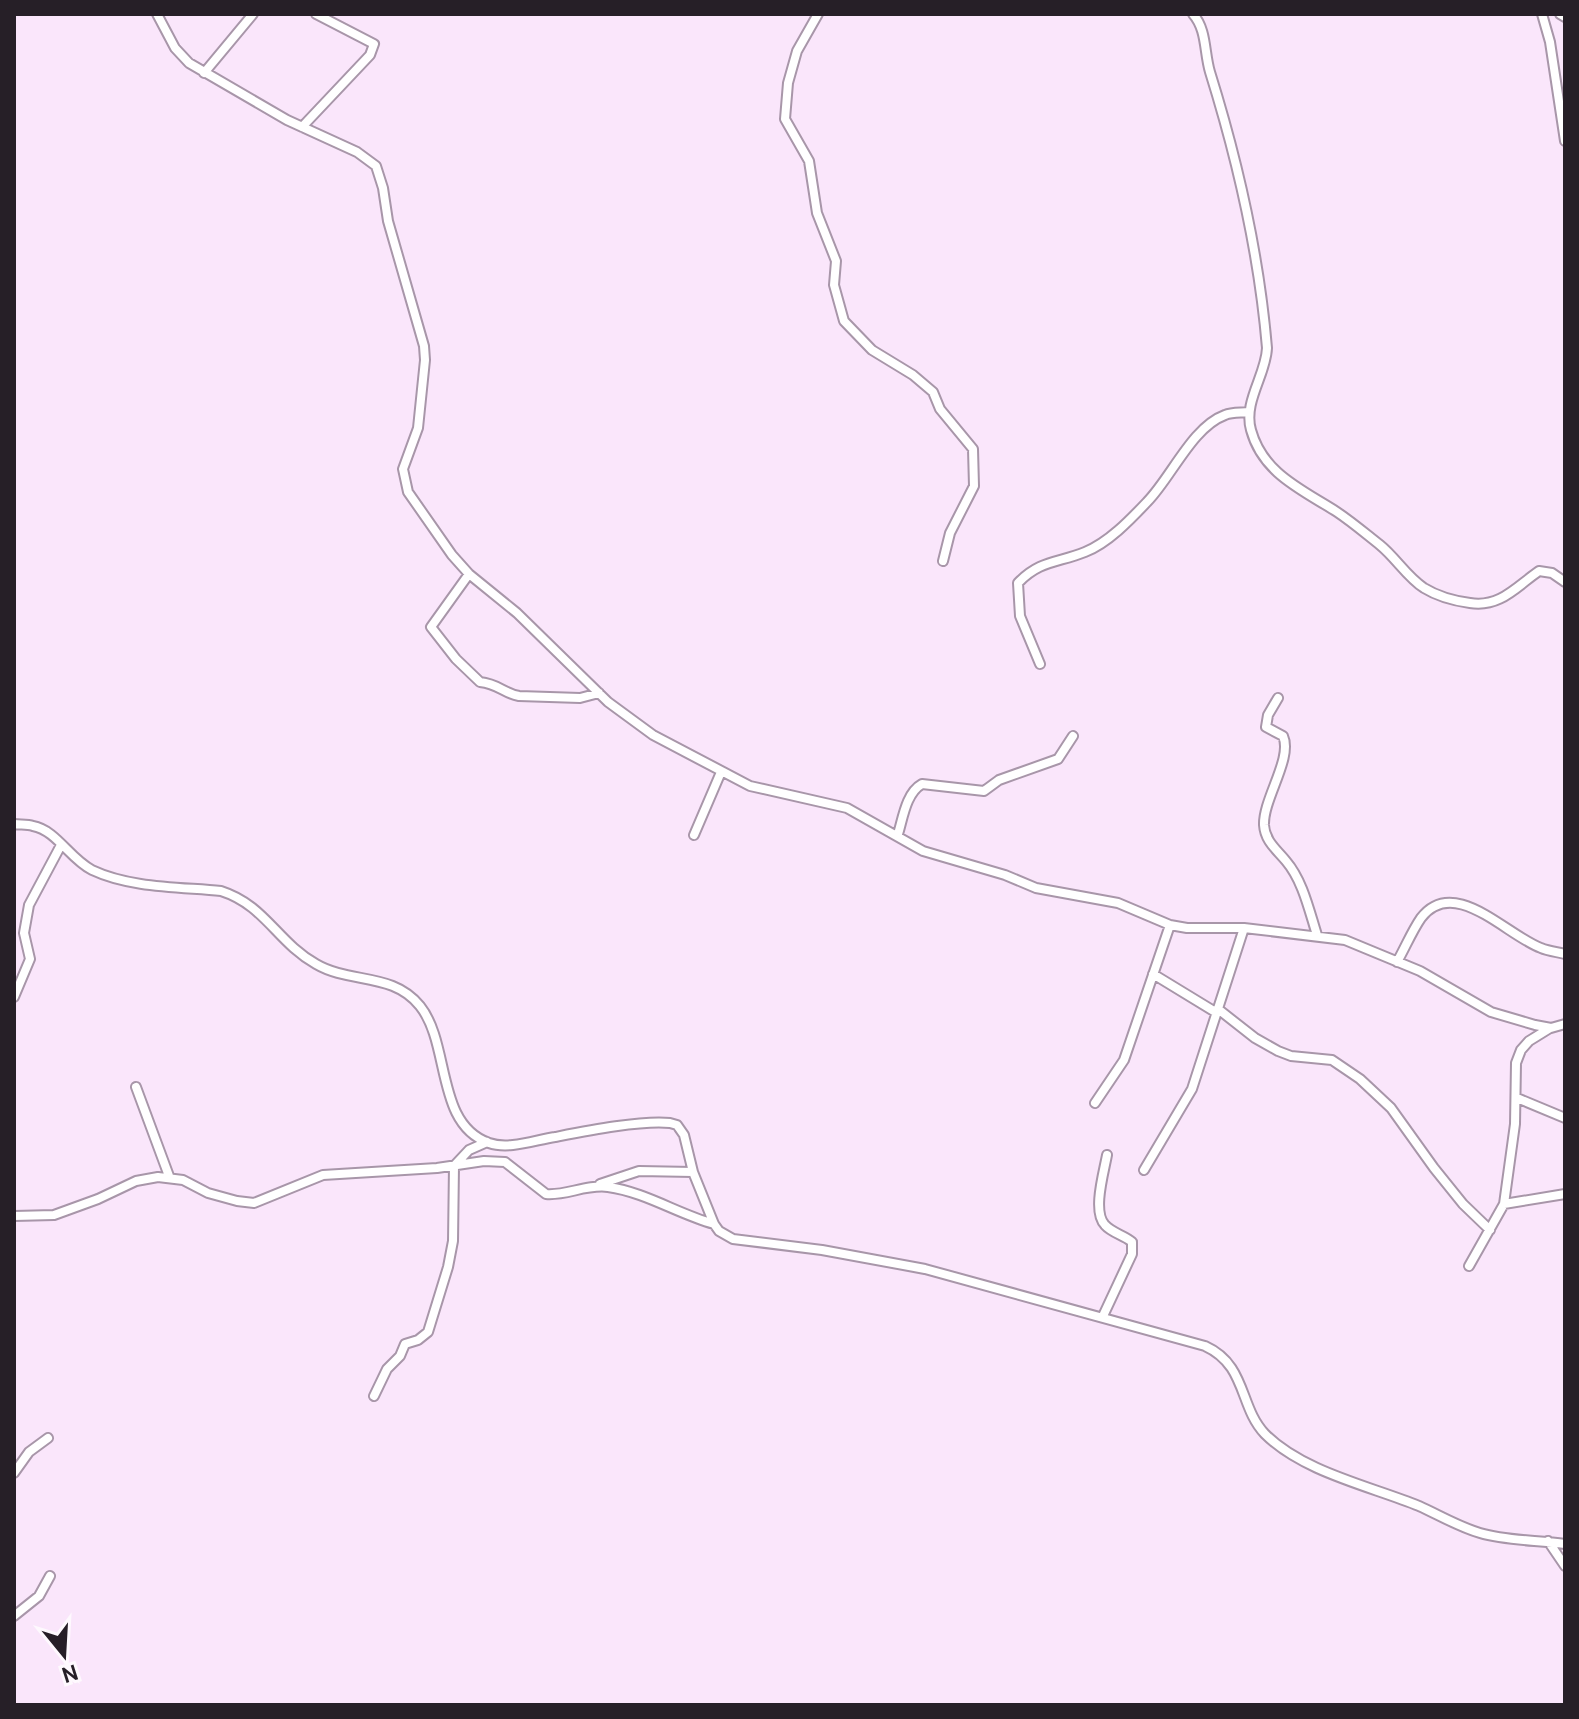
<svg xmlns="http://www.w3.org/2000/svg" width="1579" height="1719" font-family="Cabin,sans-serif">
<style>
.lines{fill:none;stroke-linecap:round;stroke-linejoin:round}
.minor-casing{stroke:#a896a9;stroke-width:12}
.minor{stroke:#fff;stroke-width:8}
</style>
<rect width="100%" height="100%" fill="#fae6fb"/>
<g class="lines">
<g class="minor-casing">
<path id="minor" d="M157,14l18,34 14,15 98,57 70,32 19,14 7,22 5,33 36,125 1,14 -7,68 -15,41 5,23 44,63 17,19 48,39 91,89 45,33 97,51 97,22 76,43 82,24 31,13 82,15 52,22 17,3h57l101,12 75,31 71,41 44,13 16,3 14,-4
M818,14l-21,37 -9,32 -3,36 24,42 8,52 19,48 -2,24 10,36 28,29 41,25 20,17 7,17 33,40 1,37 -24,47 -7,28
M1193,14c14,16 11,38 17,58 28,90 49,181 57,276 -1,27 -24,54 -16,82 12,44 52,60 86,82 15,10 29,22 43,33 16,13 27,32 44,43 13,8 31,13 46,15 30,5 47,-17 69,-32l13,2 13,9
M1542,14l8,28 15,99
M1560,14l5,3
M204,73l49,-59
M302,127l68,-72 4,-11 -58,-30
M469,574l-38,53 25,32 24,23c19,2 23,11 39,14l61,2 19,-5
M1040,664l-20,-48 -2,-33c22,-23 40,-20 67,-31 23,-9 45,-32 62,-50 24,-24 45,-75 78,-87 7,-3 16,-2 24,-3
M1278,698l-10,17 -2,12 17,9c10,22 -20,63 -19,89 1,16 12,24 22,36 17,20 23,49 31,74
M14,824c6,1 13,0 19,2 23,4 37,33 59,44 38,18 87,17 129,21 44,14 56,51 95,73 34,20 77,8 104,42 31,39 15,118 69,137 20,7 46,-3 66,-6 31,-6 86,-17 115,-14l7,2 7,10 9,37 21,52 5,7 14,8 89,11 103,19 280,77c42,19 34,61 60,88 38,38 105,52 154,72 20,9 40,21 61,27 27,8 57,7 85,11
M898,834c5,-16 8,-41 24,-50l62,7 15,-11 59,-21 15,-23
M694,835l27,-63
M1397,962c8,-14 15,-31 24,-44 33,-43 85,17 120,30 7,3 16,4 24,6
M1153,974l64,39
M14,997l16,-38 -6,-26 5,-28 32,-60
M1218,1009l37,29 23,13 13,5 41,4 28,19 31,29 43,60 29,36 27,26
M136,1087l33,89
M1517,1098l48,20
M1095,1103l29,-43 46,-135
M1144,1170l48,-81 52,-161
M600,1184l39,-13 54,1
M1504,1204l61,-10
M14,1216l40,-1 44,-16 38,-18 22,-4 25,3 25,13 29,8 17,2 69,-28 114,-7 47,-7 21,1 41,32c20,2 40,-10 62,-7 37,5 70,27 106,37
M1469,1266l35,-62 11,-80 1,-61 5,-13 8,-9 21,-13
M1103,1316l29,-62v-12c-8,-7 -20,-9 -27,-17 -13,-13 -1,-53 2,-70
M374,1396l13,-27 13,-13 5,-12 13,-4 10,-8 20,-65 5,-26 1,-75 15,-16 18,-8
M14,1473l15,-21 19,-14
M1548,1541l17,25
M14,1616l25,-20 11,-20"/>
</g>
<use href="#minor" class="minor"/>
</g>
<rect width="1579" height="1719" fill="none" stroke="#261f27" stroke-width="32"/>
<g transform="translate(64 1655) rotate(162)" stroke="#fef9fe" stroke-width="6" paint-order="stroke">
<path d="M0-6L14 30L0 20L-14 30Z" fill="#261f27"/>
<text y="-12" font-size="22" font-weight="bold" text-anchor="middle" fill="#261f27">N</text>
</g>
</svg>
